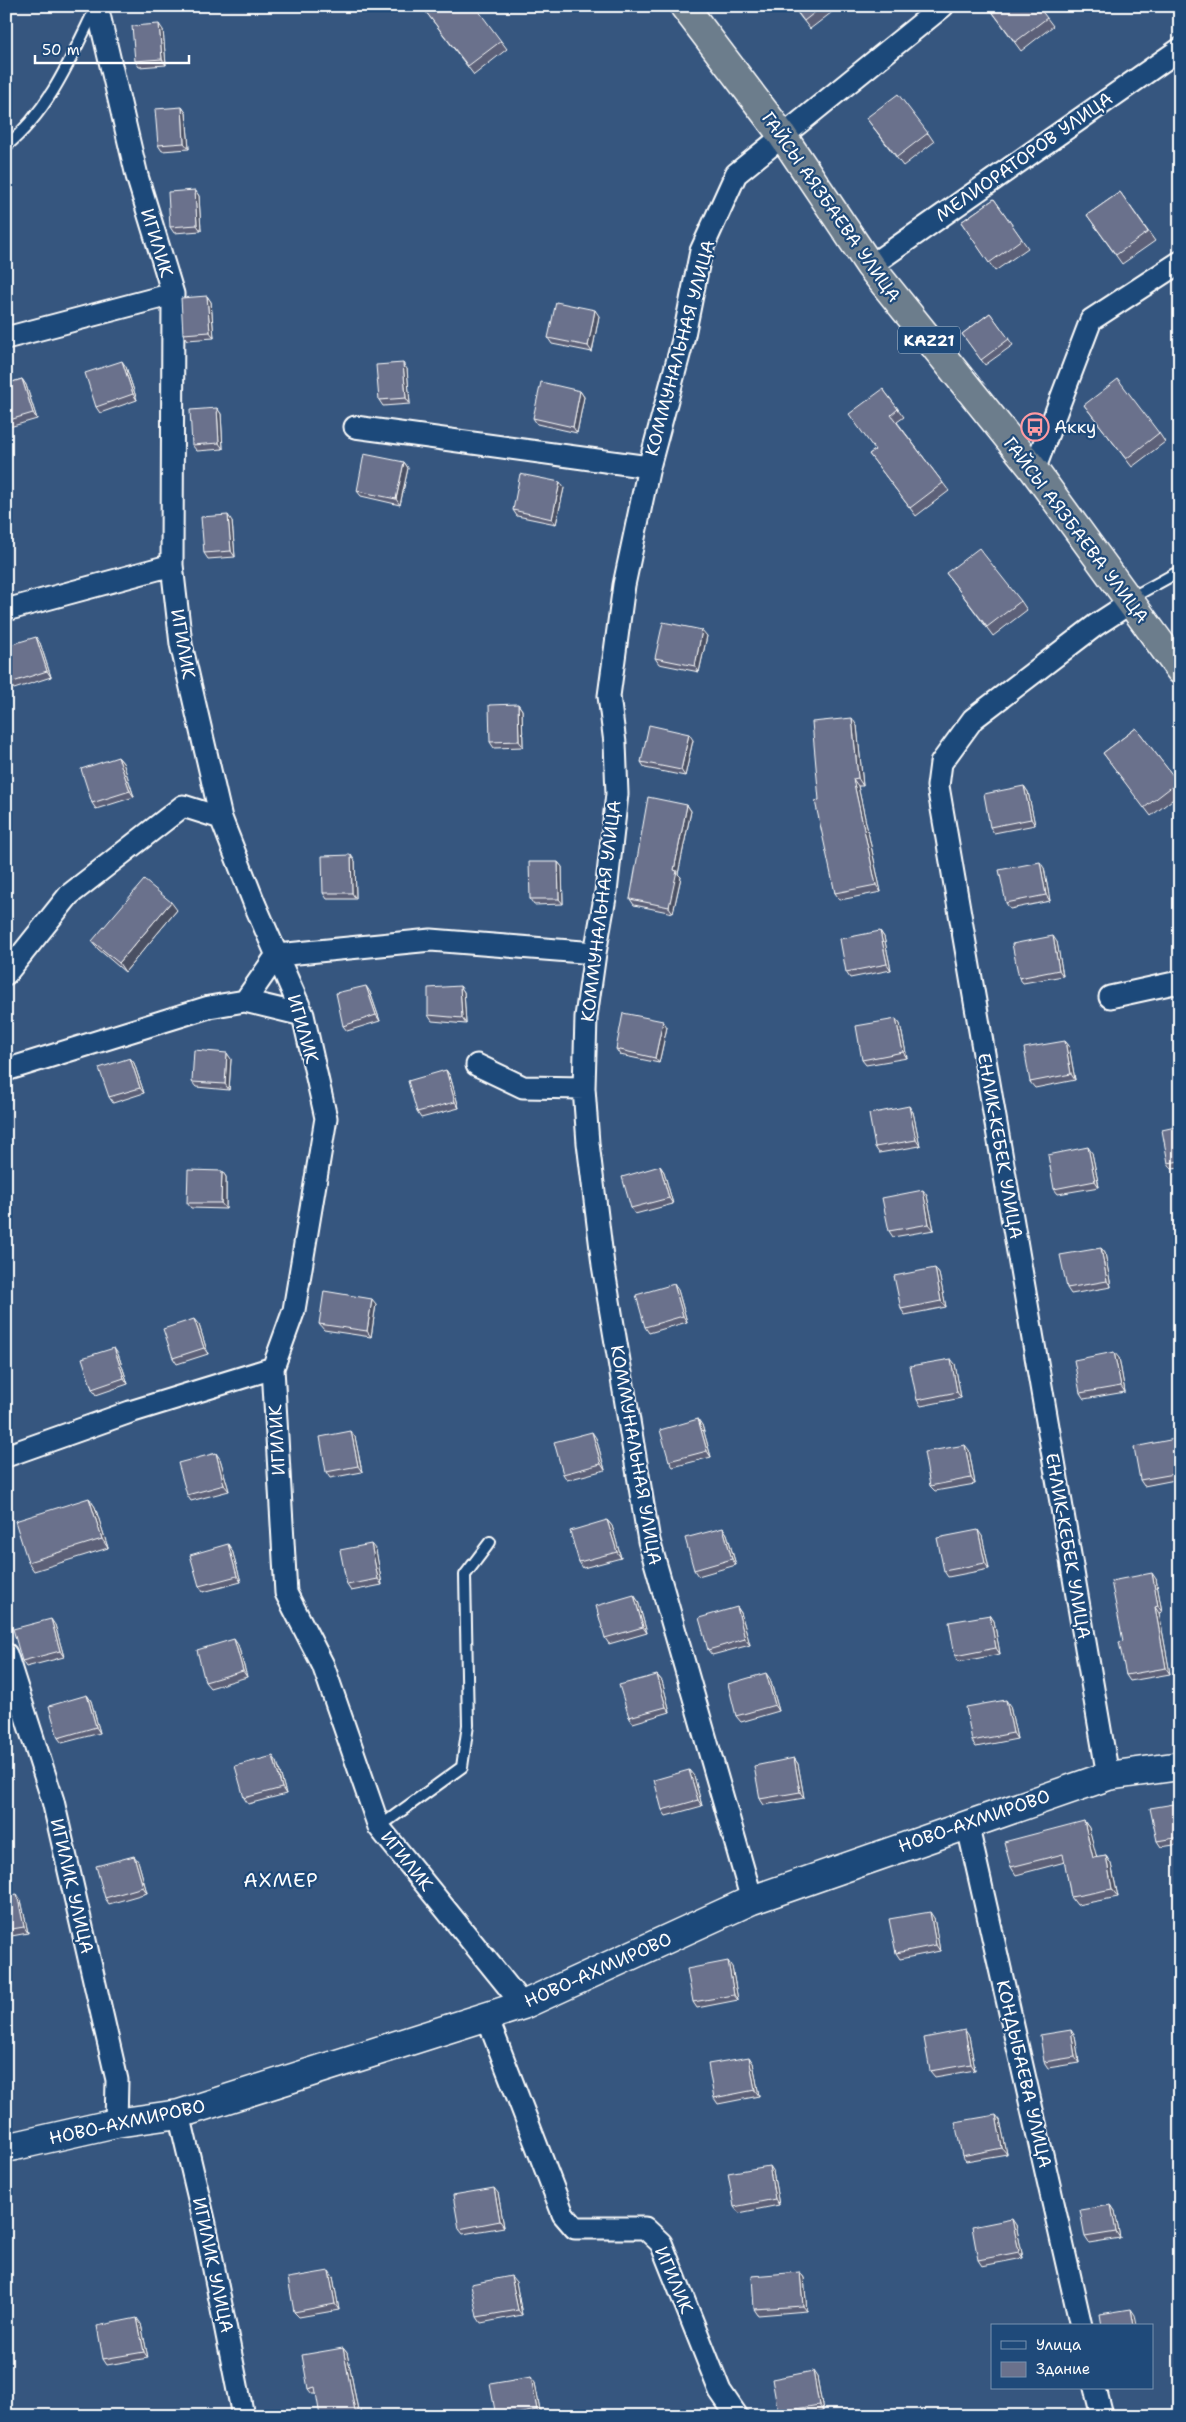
<svg xmlns="http://www.w3.org/2000/svg" width="1186" height="2422" font-family="'Shantell Sans',sans-serif">
<style>
.lines{fill:none;stroke-linecap:round;stroke-linejoin:round}
.lane-casing{stroke:#fff;stroke-width:14}
.street-casing{stroke:#fff;stroke-width:25}
.secondary-casing{stroke:#fff;stroke-width:31}
.highway-casing{stroke:#fff;stroke-width:31}
.lane{stroke:#1f4a7a;stroke-width:10}
.street{stroke:#1f4a7a;stroke-width:21}
.secondary{stroke:#1f4a7a;stroke-width:28}
.highway{stroke:#6c7d8c;stroke-width:28}
.wall{fill:#5b6178;stroke:#fff}
.shaded-wall{fill:#4a4f62;stroke:#fff}
.building{fill:#6a718c;stroke:#fff}
.labels{text-anchor:middle;dominant-baseline:central;stroke-width:4.5;stroke-linejoin:round;paint-order:stroke}
.shield{fill:#1f4a7a;stroke:#bcc9d7;stroke-width:1}
.shield-label{font-size:16px;font-weight:bold;fill:#fff}
.street-label{font-size:18px;fill:#fff;stroke:#1f4a7a}
.poi-label{font-size:18px;fill:#fff;stroke:#1f4a7a;text-anchor:start}
.quarter-label{font-size:20px;letter-spacing:1px;fill:#fff;stroke:#1f4a7a}
</style>
<rect width="100%" height="100%" fill="#36567f"/>
<filter id="ink" filterUnits="userSpaceOnUse"><feTurbulence type="fractalNoise" baseFrequency=".02" numOctaves="2"/><feDisplacementMap in="SourceGraphic" scale="10" xChannelSelector="R" yChannelSelector="G"/><feConvolveMatrix kernelMatrix="1 2 1 2 8 2 1 2 1" color-interpolation-filters="sRGB"/></filter>
<g filter="url(#ink)">
<g class="lines">
<g class="lane-casing">
<path id="lane" d="M6,146c43,-35 65,-88 89,-137
M1131,602l9,-9 40,-22
M379,1827l83,-60 6,-42 -3,-150 25,-33"/>
</g>
<g class="street-casing">
<path id="street" d="M97,6l40,170 36,118 -1,271 9,79 40,174 34,87 48,110 23,103 -32,192 -21,58 13,225 37,72 56,162 144,178
M870,266l310,-217
M6,338l167,-44
M355,427l294,40
M1034,470l57,-150 89,-58
M6,610l166,-45
M6,974l63,-79 114,-89 38,12
M1110,997l64,-14 6,2
M245,1001l32,-46 154,-15 164,13
M477,1065l46,22 61,1
M6,1070l203,-63 36,-6 58,14
M6,1456l124,-44 143,-44
M6,1654l47,147 64,279 -1,43
M1108,1776l-170,-990 3,-23 32,-44 123,-94 34,-22
M967,1823l114,503
M752,1900l-103,-359 -46,-276 -15,-122 -4,-55 2,-71 9,-64 11,-61 11,-98 -2,-51 -6,-47 15,-111 25,-118 34,-127 18,-89 35,-77 207,-168
M487,2017l76,197 12,14h70l16,15 59,148 17,25
M179,2114l26,110 38,192
M1095,2388l7,28"/>
</g>
<g class="secondary-casing">
<path id="secondary" d="M6,2148l110,-25 63,-9 344,-109 229,-105 356,-124 72,-10"/>
</g>
<g class="highway-casing">
<path id="highway" d="M684,6l98,129 88,131 164,204 146,200"/>
</g>
<use href="#lane" class="lane"/>
<use href="#street" class="street"/>
<use href="#secondary" class="secondary"/>
<use href="#highway" class="highway"/>
</g>
<path class="wall" d="M792,6h48l-30,23z
M988,6l59,12 6,8 -32,25z
M426,12l75,29 6,8 -33,26z
M163,30l3,35 -27,2 -4,-6z
M182,107l4,6 3,36 -27,2 -4,-6z
M866,118l62,15 6,9 -31,24z
M195,190l4,6 2,35 -27,2 -4,-6z
M1120,192l35,49 -33,23 -35,-49z
M994,199l34,49 -33,23 -34,-49z
M207,296l4,6 3,36 -27,2 -4,-6z
M990,313l23,32 -28,20 -23,-31z
M599,316l-7,36 -40,-8 -4,-6z
M126,367l11,33 -37,13 -4,-6z
M407,369l3,35 -27,2 -4,-6z
M22,379l4,6 11,34 -31,9v-44z
M883,389l21,28 -7,5 52,69 -33,25 -47,-62 6,-4z
M580,391l4,6 -7,36 -40,-9 -4,-6z
M1084,405l75,28 6,9 -33,25z
M217,408l4,6 2,35 -26,2 -5,-6z
M404,462l4,6 -8,37 -39,-9 -4,-5z
M564,488l-8,36 -39,-8 -4,-6z
M232,521l3,36 -27,2 -4,-6z
M946,573l75,28 6,9 -34,26z
M707,636l-8,36 -40,-8 -4,-6z
M40,643l11,34 -37,12 -4,-6z
M518,704l4,6 1,37 -29,1 -4,-6z
M857,726l6,60h-5l23,106 -41,8 -5,-7 -16,-93z
M1136,728l44,57v9l-29,22 -48,-63z
M693,740l-8,36 -40,-8 -4,-6z
M118,757l5,6 11,34 -38,12 -4,-6z
M1024,786l4,6 7,33 -41,8 -4,-6z
M687,805l4,6 -13,63 3,3 -8,36 -39,-8 -4,-6z
M355,861l1,38h-29l-4,-6z
M558,862l4,5 1,37 -29,1 -4,-6z
M1044,868l6,33 -40,8 -4,-6z
M177,910l-52,62 -27,-23 -6,-8z
M880,931l4,6 7,33 -41,8 -4,-6z
M1057,942l6,34 -40,7 -4,-5z
M460,986l4,6 2,32 -34,-3 -4,-6z
M370,992l10,29 -33,10 -4,-5z
M896,1019l4,5 7,34 -41,7 -4,-5z
M667,1027l-8,36 -39,-8 -4,-6z
M1065,1041l4,5 6,34 -40,8 -5,-6z
M130,1058l4,5 10,30 -31,10 -4,-6z
M231,1059l-2,31 -33,-3 -4,-5z
M446,1070l4,6 9,32 -38,10 -4,-6z
M913,1112l7,34 -41,7 -4,-6z
M1180,1126v42l-8,1 -4,-6z
M1092,1153l7,34 -41,7 -4,-5z
M660,1166l4,6 9,32 -38,10 -4,-6z
M222,1171l4,6v32l-35,-1 -4,-5z
M923,1190l4,6 7,34 -41,7 -4,-6z
M1101,1248l4,5 6,34 -40,7 -4,-6z
M935,1268l4,6 7,33 -41,8 -4,-6z
M678,1290l9,32 -38,11 -4,-6z
M376,1304l-5,33 -47,-7 -5,-6z
M199,1325l9,29 -31,10 -4,-6z
M118,1354l10,30 -32,11 -4,-6z
M1119,1358l6,34 -41,7 -4,-6z
M955,1364l6,34 -40,8 -4,-6z
M702,1425l9,32 -38,10 -4,-6z
M355,1437l7,35 -32,6 -4,-6z
M596,1438l9,32 -38,10 -4,-6z
M1175,1439l4,6 1,5v29l-36,7 -4,-6z
M969,1450l6,34 -40,7 -5,-5z
M220,1459l9,32 -38,10 -4,-6z
M89,1498l6,9 13,41 -74,23 -6,-9z
M607,1520l5,6 9,32 -38,10 -4,-6z
M723,1528l4,6 9,31 -38,11 -4,-6z
M982,1536l7,33 -41,8 -4,-6z
M232,1550l9,32 -38,10 -4,-6z
M376,1550l6,35 -31,6 -4,-6z
M1156,1579l6,33 -3,1 11,61 -40,7 -4,-6 -3,-34z
M634,1595l4,6 9,32 -38,11 -4,-6z
M737,1607l4,6 9,32 -38,10 -4,-5z
M990,1615l4,6 6,33 -41,8 -4,-6z
M55,1625l9,32 -38,10 -4,-6z
M238,1645l9,32 -37,11 -5,-6z
M657,1675l5,6 8,31 -37,11 -4,-6z
M770,1679l9,32 -38,11 -5,-6z
M87,1695l4,6 9,32 -38,10 -4,-5z
M1010,1706l7,33 -41,8 -4,-6z
M794,1758l4,6 6,34 -40,7 -4,-6z
M277,1762l9,32 -38,10 -4,-6z
M694,1776l8,30 -36,10 -4,-6z
M1180,1803v41l-19,3 -4,-6z
M1084,1821l5,7 7,30 10,-2 5,8 7,33 -41,8 -6,-8 -6,-35 -49,13 -5,-8z
M138,1861l9,32 -38,11 -4,-6z
M6,1896l15,4 7,33 -22,4z
M934,1918l6,33 -40,8 -4,-6z
M732,1967l6,33 -41,8 -4,-6z
M969,2036l6,34 -40,7 -5,-6z
M1075,2036l4,27 -31,5 -4,-6z
M753,2063l6,33 -41,8 -4,-6z
M1000,2120l7,34 -41,7 -4,-5z
M773,2172l6,33 -40,8 -5,-6z
M498,2193l6,34 -41,7 -4,-5z
M1111,2205l4,6 5,27 -31,5 -4,-6z
M1016,2225l7,33 -41,8 -4,-6z
M800,2272l4,6 3,33 -49,4 -4,-6z
M333,2277l6,33 -40,7 -5,-5z
M516,2282l6,33 -41,8 -4,-6z
M141,2324l7,34 -41,7 -4,-6z
M343,2348l4,5 11,57 7,6 -49,-22h-4l-4,-5z
M817,2377l6,34 -27,5h-15l-3,-4z
M535,2383l6,33h-45z"/>
<path class="shaded-wall" d="M159,24l4,6 3,35 -4,-6z
M182,107l4,6 3,36 -5,-6z
M195,190l4,6 2,35 -4,-6z
M207,296l4,6 3,36 -4,-6z
M595,310l4,6 -7,36 -4,-6z
M122,361l4,6 11,33 -4,-6z
M403,363l4,6 3,35 -4,-6z
M22,379l4,6 11,34 -4,-6z
M580,391l4,6 -7,36 -4,-6z
M217,408l4,6 2,35 -4,-6z
M404,462l4,6 -8,37 -4,-6z
M560,482l4,6 -8,36 -4,-5z
M228,515l4,6 3,36 -4,-6z
M702,630l5,6 -8,36 -4,-6z
M36,637l4,6 11,34 -4,-6z
M518,704l4,6 1,37 -4,-6z
M852,718l5,8 6,60 -5,-8z
M689,734l4,6 -8,36 -4,-6z
M118,757l5,6 11,34 -4,-6z
M853,779l5,7 23,106 -5,-7z
M1024,786l4,6 7,33 -4,-6z
M687,805l4,6 -13,63 3,3 -8,36 -4,-6 5,-37z
M351,855l4,6 1,38 -4,-6z
M558,862l4,5 1,37 -4,-5z
M1040,862l4,6 6,33 -4,-6z
M171,902l6,8 -52,62 -6,-9z
M880,931l4,6 7,33 -4,-6z
M1053,936l4,6 6,34 -4,-6z
M366,986l4,6 10,29 -4,-6z
M460,986l4,6 2,32 -4,-6z
M896,1019l4,5 7,34 -4,-6z
M663,1021l4,6 -8,36 -4,-5z
M1065,1041l4,5 6,34 -4,-6z
M227,1053l4,6 -2,31 -4,-6z
M130,1058l4,5 10,30 -4,-5z
M446,1070l4,6 9,32 -4,-6z
M909,1106l4,6 7,34 -4,-6z
M1088,1147l4,6 7,34 -4,-6z
M660,1166l4,6 9,32 -4,-6z
M222,1171l4,6v32l-5,-6z
M923,1190l4,6 7,34 -5,-6z
M1101,1248l4,5 6,34 -4,-6z
M935,1268l4,6 7,33 -5,-6z
M674,1284l4,6 9,32 -4,-6z
M372,1299l4,5 -5,33 -4,-6z
M194,1319l5,6 9,29 -4,-6z
M114,1348l4,6 10,30 -4,-6z
M1114,1352l5,6 6,34 -4,-6z
M951,1359l4,5 6,34 -4,-6z
M698,1419l4,6 9,32 -4,-6z
M351,1431l4,6 7,35 -4,-6z
M592,1432l4,6 9,32 -4,-6z
M1175,1439l4,6 1,5v16z
M965,1445l4,5 6,34 -4,-6z
M216,1453l4,6 9,32 -5,-6z
M89,1498l6,9 13,41 -6,-9z
M607,1520l5,6 9,32 -4,-6z
M723,1528l4,6 9,31 -4,-6z
M978,1530l4,6 7,33 -4,-6z
M228,1544l4,6 9,32 -4,-6z
M371,1544l5,6 6,35 -4,-6z
M1152,1573l4,6 6,33 -4,-6z
M634,1595l4,6 9,32 -4,-6z
M737,1607l4,6 9,32 -5,-6z
M1155,1607l4,6 11,61 -4,-6z
M990,1615l4,6 6,33 -4,-6z
M51,1619l4,6 9,32 -4,-6z
M234,1639l4,6 9,32 -4,-6z
M766,1673l4,6 9,32 -4,-6z
M657,1675l5,6 8,31 -4,-5z
M87,1695l4,6 9,32 -4,-6z
M1006,1700l4,6 7,33 -4,-6z
M273,1756l4,6 9,32 -4,-6z
M794,1758l4,6 6,34 -4,-6z
M689,1770l5,6 8,30 -4,-6z
M1084,1821l5,7 10,38 -6,-8z
M134,1856l4,5 9,32 -4,-6z
M1106,1856l5,8 7,33 -6,-8z
M17,1894l4,6 7,33 -4,-6z
M930,1912l4,6 6,33 -4,-6z
M728,1961l4,6 6,33 -4,-5z
M965,2030l4,6 6,34 -4,-6z
M1071,2030l4,6 4,27 -4,-6z
M749,2057l4,6 6,33 -4,-6z
M996,2115l4,5 7,34 -5,-6z
M769,2166l4,6 6,33 -4,-6z
M494,2188l4,5 6,34 -4,-6z
M1111,2205l4,6 5,27 -4,-6z
M1012,2219l4,6 7,33 -4,-6z
M329,2271l4,6 6,33 -4,-6z
M800,2272l4,6 3,33 -4,-5z
M511,2276l5,6 6,33 -4,-5z
M1131,2309l4,6 2,11h-3z
M137,2318l4,6 7,34 -4,-6z
M343,2348l4,5 12,63 -4,-5z
M813,2371l4,6 6,34 -4,-6z
M531,2377l4,6 6,33 -4,-6z"/>
<path class="building" d="M434,6h41l26,35 -33,25 -42,-54z
M793,6h30l-19,15z
M988,6h50l9,12 -32,24z
M159,24l3,35 -27,2 -3,-35z
M898,94l30,39 -31,24 -31,-39z
M182,107l2,36 -26,2 -3,-36z
M195,190l2,35 -27,2 -2,-35z
M1120,192l28,40 -32,23 -29,-40z
M994,199l28,40 -33,24 -28,-41z
M207,296l3,36 -27,2 -2,-36z
M556,302l39,8 -7,36 -40,-8z
M990,313l19,26 -28,21 -19,-26z
M122,361l11,33 -37,13 -11,-34z
M403,363l3,35 -27,2 -3,-35z
M22,379l11,34 -27,8v-37z
M1118,379l41,54 -33,26 -42,-54z
M541,382l39,9 -7,36 -40,-9z
M883,389l15,20 -7,6 52,68 -33,25 -41,-54 6,-4 -26,-36z
M217,408l2,35 -27,2 -2,-35z
M364,454l40,8 -8,37 -39,-8z
M520,474l40,8 -8,37 -39,-9z
M228,515l3,36 -27,2 -3,-36z
M979,548l42,53 -34,26 -41,-54z
M663,622l39,8 -7,36 -40,-8z
M36,637l11,34 -37,12 -4,-12v-25z
M518,704l1,37 -29,1 -1,-37z
M852,718l6,60 -5,1 23,106 -41,8 -20,-92 4,-1 -7,-78z
M649,725l40,9 -8,36 -40,-8z
M1136,728l42,54 -34,26 -41,-55z
M118,757l12,34 -38,12 -11,-34z
M1024,786l7,33 -41,8 -6,-33z
M648,797l39,8 -13,65 3,1 -8,36 -39,-8z
M351,855l1,38h-29l-1,-37z
M529,862h29l1,37h-29z
M1040,862l6,33 -40,8 -7,-33z
M144,880l27,22 -52,61 -27,-22z
M880,931l7,33 -41,8 -6,-33z
M1053,936l6,34 -40,8 -7,-34z
M366,986l10,29 -33,11 -7,-33z
M460,986l2,32 -34,-3v-27z
M623,1013l40,8 -8,37 -39,-9z
M896,1019l7,33 -41,8 -6,-34z
M1065,1041l6,33 -41,8 -6,-34z
M194,1050l33,3 -2,31 -33,-2z
M130,1058l10,30 -31,9 -10,-29z
M446,1070l9,32 -38,10 -9,-31z
M909,1106l7,34 -41,7 -6,-33z
M1180,1126v35l-12,2 -6,-33z
M1088,1147l7,34 -41,8 -6,-34z
M660,1166l9,32 -38,10 -9,-31z
M188,1170l34,1 -1,32h-34z
M923,1190l6,34 -40,7 -7,-33z
M1178,1234h2v11z
M1101,1248l6,33 -40,7 -7,-33z
M935,1268l6,33 -40,8 -7,-33z
M674,1284l9,32 -38,11 -9,-32z
M324,1291l48,8 -5,32 -48,-7z
M194,1319l10,29 -31,10 -10,-29z
M114,1348l10,30 -32,11 -10,-31z
M1114,1352l7,34 -41,7 -6,-33z
M951,1359l6,33 -40,8 -7,-34z
M698,1419l9,32 -38,10 -9,-31z
M351,1431l7,35 -32,6 -6,-35z
M592,1432l9,32 -38,10 -9,-32z
M1175,1439l5,27v7l-40,7 -6,-33z
M965,1445l6,33 -41,8 -6,-34z
M216,1453l8,32 -37,10 -9,-32z
M89,1498l13,41 -74,23 -13,-41z
M607,1520l10,32 -38,10 -9,-31z
M723,1528l9,31 -38,11 -9,-32z
M978,1530l7,33 -41,8 -7,-33z
M228,1544l9,32 -38,10 -9,-31z
M371,1544l7,35 -31,6 -7,-35z
M1152,1573l6,33 -3,1 11,61 -40,7 -7,-33 4,-1 -12,-60z
M634,1595l9,32 -38,11 -9,-32z
M737,1607l8,32 -37,11 -9,-32z
M990,1615l6,33 -41,8 -6,-34z
M51,1619l9,32 -38,10 -9,-32z
M234,1639l9,32 -38,11 -8,-32z
M766,1673l9,32 -39,11 -8,-32z
M657,1675l9,32 -37,10 -10,-32z
M87,1695l9,32 -38,11 -9,-32z
M1006,1700l7,33 -41,8 -6,-34z
M273,1756l9,32 -38,10 -9,-32z
M794,1758l6,34 -40,7 -6,-33z
M689,1770l9,30 -36,10 -8,-30z
M1180,1803v34l-23,4 -7,-33z
M1084,1821l9,37 13,-2 6,33 -41,8 -8,-43 -52,13 -7,-25z
M134,1856l9,31 -38,11 -9,-32z
M17,1894l7,33 -18,3v-34z
M930,1912l6,33 -40,8 -7,-34z
M728,1961l6,34 -41,7 -6,-33z
M965,2030l6,34 -41,7 -6,-33z
M1071,2030l4,27 -31,5 -4,-27z
M749,2057l6,33 -41,8 -6,-34z
M996,2115l6,33 -40,8 -7,-34z
M769,2166l6,33 -41,8 -6,-34z
M494,2188l6,33 -41,8 -6,-34z
M1111,2205l5,27 -31,5 -5,-27z
M1012,2219l7,33 -41,8 -6,-33z
M329,2271l6,33 -41,8 -6,-34z
M800,2272l3,34 -49,3 -2,-33z
M511,2276l7,34 -41,7 -6,-33z
M1131,2309l3,17h-32l-2,-12z
M137,2318l7,34 -41,7 -6,-33z
M343,2348l12,63 6,-1 1,6h-42l-5,-29 -7,2 -6,-34z
M813,2371l6,34 -41,7 -6,-33z
M531,2377l6,33 -31,6h-10l-6,-32z"/>
</g>
<defs>
<g id="bus-ring" transform="scale(1.4375)"><circle r="9.5" fill="#1f4a7a" stroke="#ff9aa2" stroke-width="1.5"/><path d="M-5-6H5V4H4V6H2V4H-2V6H-4V4H-5ZM-3.5-4V0h7V-4ZM-3.5 1.2v1.5H-2V1.2ZM2 1.2v1.5H3.5V1.2Z" fill="#ff9aa2"/></g>
</defs>
<g fill-rule="evenodd">
<use href="#bus-ring" x="1035" y="427"/>
</g>
<g class="labels">
<rect class="shield" x="898" y="326.5" width="62" height="27" rx="4"/>
<g class="shield-label">
<text x="929" y="340">KAZ21</text>
</g>
<g class="street-label">
<text transform="translate(1024 157) rotate(-35)">МЕЛИОРАТОРОВ УЛИЦА</text>
<text transform="translate(831 207) rotate(55)">ГАЙСЫ АЯЗБАЕВА УЛИЦА</text>
<text transform="translate(157 243) rotate(73)">ИГИЛИК</text>
<text transform="translate(680 348) rotate(-75)">КОММУНАЛЬНАЯ УЛИЦА</text>
<text transform="translate(1076 530) rotate(53)">ГАЙСЫ АЯЗБАЕВА УЛИЦА</text>
<text transform="translate(183 644) rotate(80)">ИГИЛИК</text>
<text transform="translate(601 911) rotate(-83)">КОММУНАЛЬНАЯ УЛИЦА</text>
<text transform="translate(303 1029) rotate(74)">ИГИЛИК</text>
<text transform="translate(1000 1146) rotate(80)">ЕНЛИК-КЕБЕК УЛИЦА</text>
<text transform="translate(277 1440) rotate(-93)">ИГИЛИК</text>
<text transform="translate(636 1455) rotate(80)">КОММУНАЛЬНАЯ УЛИЦА</text>
<text transform="translate(1068 1546) rotate(80)">ЕНЛИК-КЕБЕК УЛИЦА</text>
<text transform="translate(974 1821) rotate(-19)">НОВО-АХМИРОВО</text>
<text transform="translate(407 1861) rotate(51)">ИГИЛИК</text>
<text transform="translate(72 1886) rotate(77)">ИГИЛИК УЛИЦА</text>
<text transform="translate(598 1970) rotate(-24)">НОВО-АХМИРОВО</text>
<text transform="translate(1024 2074) rotate(77)">КОНДЫБАЕВА УЛИЦА</text>
<text transform="translate(127 2122) rotate(-12)">НОВО-АХМИРОВО</text>
<text transform="translate(213 2265) rotate(78)">ИГИЛИК УЛИЦА</text>
<text transform="translate(674 2280) rotate(67)">ИГИЛИК</text>
</g>
<g class="poi-label">
<text x="1054" y="427">Акку</text>
</g>
<g class="quarter-label">
<text x="281" y="1880">АХМЕР</text>
</g>
</g>
<rect width="1186" height="2422" fill="none" stroke="#1f4a7a" stroke-width="25"/>
<rect x="12" y="12" width="1161" height="2397" fill="none" stroke="#fff" stroke-width="2" filter="url(#ink)"/>
<rect x="991" y="2324" width="162" height="65" fill="#1f4a7a" stroke="#7992af"/>
<rect x="1001" y="2341" width="25" height="8" fill="#1f4a7a" stroke="#7992af"/>
<text x="1036" y="2350" font-size="15" fill="#ffffff">Улица</text>
<rect x="1001" y="2362" width="25" height="15" fill="#6a718c" stroke="#7992af"/>
<text x="1036" y="2374" font-size="15" fill="#ffffff">Здание</text>
<path d="M35 55v8h154v-8" fill="none" stroke="#ffffff" stroke-width="2.5"/>
<text x="42" y="55" font-size="15" fill="#ffffff" stroke="#1f4a7a" stroke-width="4" paint-order="stroke">50 m</text>
</svg>
